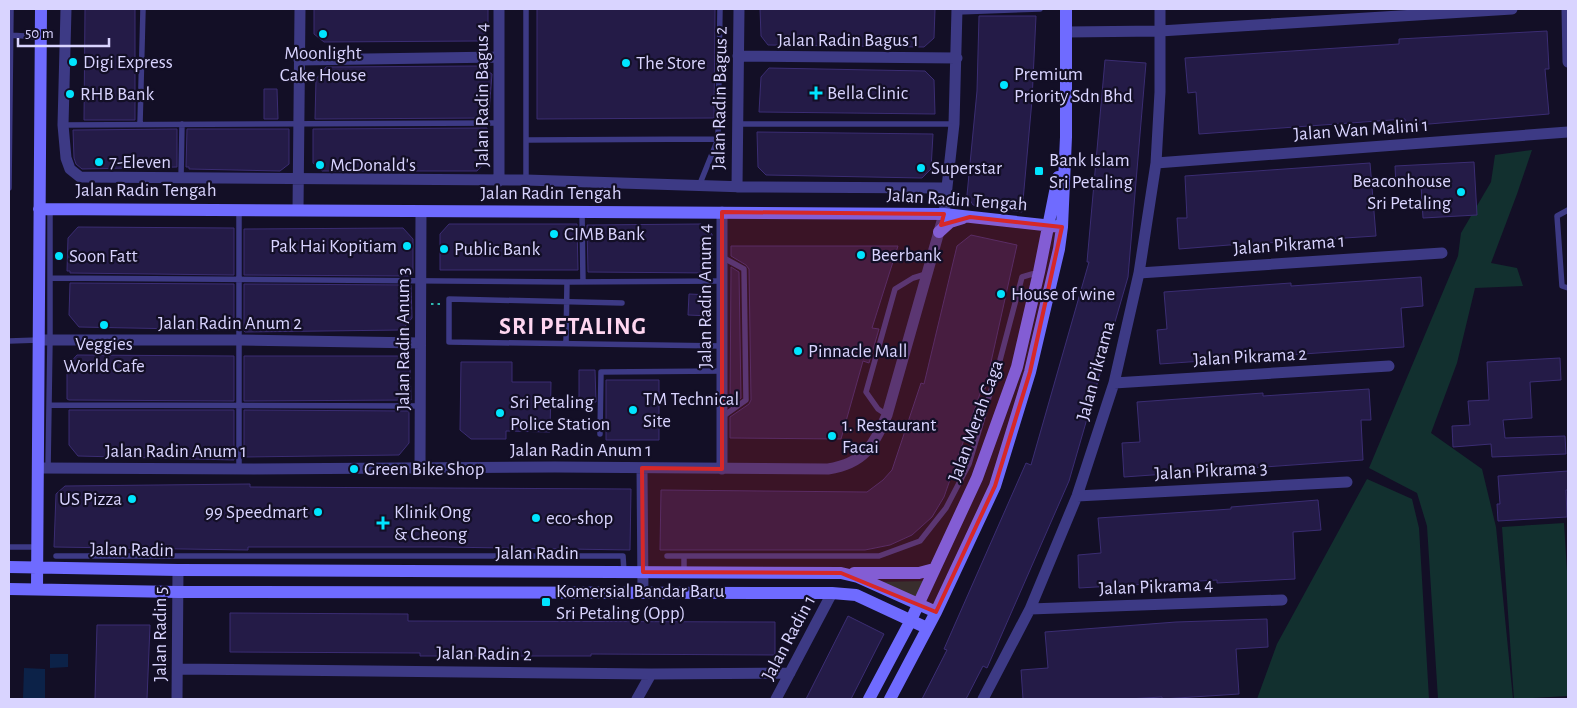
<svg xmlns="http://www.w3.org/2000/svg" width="1577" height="708" font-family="'Alegreya Sans',sans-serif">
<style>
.green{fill:#12302f}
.water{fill:#0c2248}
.building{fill:#241b47;stroke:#3b2d73}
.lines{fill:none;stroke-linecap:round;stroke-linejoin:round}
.path{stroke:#2fb8b0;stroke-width:2;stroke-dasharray:2.5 4;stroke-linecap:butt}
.lane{stroke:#3d3a85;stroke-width:5.5}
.street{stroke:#3d3a85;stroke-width:11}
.secondary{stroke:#6f6bff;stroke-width:12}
.marked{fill:#d62828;fill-opacity:0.2;stroke:#d62828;stroke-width:4;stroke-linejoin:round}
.poi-dot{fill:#00e5ff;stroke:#130f26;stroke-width:2}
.labels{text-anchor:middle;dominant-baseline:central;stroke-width:4.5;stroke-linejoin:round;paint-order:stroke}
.street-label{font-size:19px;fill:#d9d4ff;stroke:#130f26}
.poi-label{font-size:19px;fill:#d9d4ff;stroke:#130f26;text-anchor:start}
.district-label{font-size:24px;font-weight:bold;letter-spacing:1px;fill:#ffd6f0;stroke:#130f26}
</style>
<rect width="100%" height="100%" fill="#130f26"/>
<path class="green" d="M1532,150l-15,44 -26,69 26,5 6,18 -48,2 -18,75 -26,70 51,36 14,58 17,172h-75l-11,-173 -10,-33 -48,-25 89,-212 3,-23 30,-51 4,-27z
M1367,479l45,20 7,29 10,171h-172l20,-55z
M1564,523l4,64v109l-54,3 -12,-172z
M925,581l-8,20 -41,-19z"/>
<path class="water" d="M50,654h18v13l-18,1z
M24,668l21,1v30h-22z"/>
<path class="building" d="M85,9h50v111h-51z
M314,9h174v21l-10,11 -154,1 -10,-8z
M537,9h178l-1,109 -177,1z
M760,9h175l-1,29 -10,9 -156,-2 -7,-9z
M979,16h57l-4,84 -10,112 -49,-7 -6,-10 10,-104z
M1547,31l2,38h-4l4,45 -144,12v-7l-206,15 -3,-42 -8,1 -3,-35 214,-14v-5z
M1105,60l41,3 -18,214 -59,204 -82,187 -4,-2 -17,33h-44l25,-49 -3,-1 82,-186 5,2 58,-203h-2z
M480,66l12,8 -3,38h-2v6l-172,1 1,-40 10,-12z
M769,68l156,3 9,9 1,34 -176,-2 2,-35z
M264,89h13l1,30h-14z
M487,128v32l-10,11h-155l-9,-8v-34z
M177,129v38l-95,2 -6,-5 -2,-6 -1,-28z
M187,129h102v35l-9,7 -91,-2v-2h-3z
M757,132l176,2 -2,35 -9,9 -156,-3 -8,-8z
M1474,162l3,53 -54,3 -2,-33 -25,1 -1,-20z
M1370,163l6,73 -109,7v-1l-88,7 -2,-31h10l-2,-42z
M449,224h128l1,46h-138v-36z
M701,224l11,10v39l-124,-1 -1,-47z
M78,227l156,1v47l-164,-2v-2h-3l1,-33z
M403,228l10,11v34h-2v3l-167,-1v-46z
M971,235l46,10 -32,144 -3,-1 -38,109 -12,20 -20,18 -22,10 -25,5h-205l1,-60 206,2 16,-12 9,-10 29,-87 3,1 33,-138z
M731,246h167l-26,82 7,1 -10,34 -6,-2 -22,78 -111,-1v-21l19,-13 2,-4 -2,-131 -3,-4 -15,-9z
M731,267l8,5 2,126 -11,8z
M1421,277l2,29 -22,2 3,39 -244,17 -3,-34 10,-1 -3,-37 127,-9v3z
M70,283l164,1v46l-155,-3 -10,-12z
M244,284l167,1 1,33 -10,12 -157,2 -1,-1z
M689,294l22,1 -1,21 -22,-1z
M77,355l157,1v45l-165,-1 -2,-1v-33z
M244,356h156l10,11 1,33 -167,1z
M1560,358l1,22 -31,2 2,36 -29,2 2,18 60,-2 1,18 -74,3 -1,-13 -38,3 -1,-21 18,-1 -2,-24 21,-1 -2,-38z
M461,362h51v20h39l-1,50 -44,-1v8h-35l-11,-9z
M579,370h16l1,32h-17z
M606,380h53v60h-53z
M1369,389l2,31h-10l2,40 -239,17 -2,-34 18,-1 -3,-40 126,-9v3z
M69,410h165v50l-156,-4 -9,-11z
M244,410l165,1v32l-10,12 -155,2z
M1568,471v19h-2l1,27 -69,4 -1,-17h3l-2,-28z
M250,484v3l381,2 -1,61 -188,-3h-194v3l-194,-3 2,-53 9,-8z
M1318,500l3,30 -28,2 2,47 -78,4v-3l-138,8 -1,-33 23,-2 -3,-35 133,-9v-2z
M230,613l178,1v7l367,1v33l-184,-1v2h-171v-3l-190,-1z
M848,616l36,18 -33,65h-45z
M1267,619l1,28 -32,2 3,45 -77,5v-2l-35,2h-104l-2,-29 27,-2 -3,-36 131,-10z
M97,625h53l-3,74h-52z"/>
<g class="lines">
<path class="path" d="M431,304h10"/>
<path class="lane" d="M526,9v171
M957,12l83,-3
M9,35l31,2
M140,124l3,-115
M737,124h217
M63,125l436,-2
M526,140l192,-1
M181,178l1,-54
M699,186l19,-47 2,-130
M9,188l2,-179
M239,210v259
M1568,210l-11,6 5,70 6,2
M582,212l1,70
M50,278l517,4 156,-1
M622,303l-173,-4v43l273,4
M9,341l30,-1
M566,343l1,-61
M49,405l371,1
M887,415l-9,-6 -12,-17 29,-103 18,-11 13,-4
M722,417l24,-17 -2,-131 -22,-12
M600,434l1,-62 121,-1
M48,469l2,-129v-131
M9,547h28
M56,556h567l1,16
M667,556h212l41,-15 26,-33 23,-44 31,-104 22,-83 17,-5
M684,556v16"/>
<path class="street" d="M66,9l-3,116 3,33 4,11 10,8 446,3 220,7 201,1
M1567,9l1,53
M1066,32l94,-1 352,-22
M738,56l219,2
M299,60l200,-3
M1156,163l412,-31
M499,181v-172
M737,187l2,-178
M298,210l2,-201
M722,212v257
M1139,273l303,-20
M39,340h200l181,3
M1114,383l275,-17
M39,468l215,1 301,-2 273,2c37,-6 45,-23 59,-54l57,-201 10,-90 3,-115
M420,468l1,-257
M642,468l1,125
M1077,496l270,-14
M1030,609l252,-9
M178,669l473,5 139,-1
M177,699l1,-129
M637,699l14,-25
M776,699l56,-106
M983,699l47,-90 47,-113 37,-113 25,-110 17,-110 4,-71v-83"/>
<path class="secondary" d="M39,209l905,5 118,13
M939,232l11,-10 13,-4
M9,567l169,3 663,3 17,4 78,35
M854,573h65l15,-4
M9,589l169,3 654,1 24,2 71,33
M37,589l4,-580
M869,699l42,-79 66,-142 40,-111 22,-95 19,-95
M890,699l46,-87 59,-126 35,-114 29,-123 3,-22 4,-90v-128"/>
</g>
<path class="marked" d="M722,212l222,2 -3,11 29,-8 92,10 -32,145 -35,114 -59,126 -95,-39 -198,-1 -1,-104 80,1z"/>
<g class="poi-dot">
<circle cx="323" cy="34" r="5"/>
<circle cx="73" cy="62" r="5"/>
<circle cx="626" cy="63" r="5"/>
<circle cx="1004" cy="85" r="5"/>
<path d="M813.5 85.5h5v5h5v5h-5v5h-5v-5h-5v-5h5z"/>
<circle cx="70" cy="94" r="5"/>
<circle cx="99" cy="162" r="5"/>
<circle cx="320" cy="165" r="5"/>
<circle cx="921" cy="168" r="5"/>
<rect x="1034" y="166" width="10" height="10" rx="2.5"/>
<circle cx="1461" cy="192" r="5"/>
<circle cx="554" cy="234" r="5"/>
<circle cx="407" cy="246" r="5"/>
<circle cx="444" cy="249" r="5"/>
<circle cx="861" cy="255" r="5"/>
<circle cx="59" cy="256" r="5"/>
<circle cx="1001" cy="294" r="5"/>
<circle cx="104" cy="325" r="5"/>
<circle cx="798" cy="351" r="5"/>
<circle cx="633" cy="410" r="5"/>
<circle cx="500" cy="413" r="5"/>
<circle cx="832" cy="436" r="5"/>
<circle cx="354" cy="469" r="5"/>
<circle cx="132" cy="499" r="5"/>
<circle cx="318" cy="512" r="5"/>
<circle cx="536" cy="518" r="5"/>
<path d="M380.5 515.5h5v5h5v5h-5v5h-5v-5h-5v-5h5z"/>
<rect x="541" y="597" width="10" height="10" rx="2.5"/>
</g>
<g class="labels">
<g class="street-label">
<text x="848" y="40">Jalan Radin Bagus 1</text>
<text transform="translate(482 95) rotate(-90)">Jalan Radin Bagus 4</text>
<text transform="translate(720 98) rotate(-89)">Jalan Radin Bagus 2</text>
<text transform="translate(1361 130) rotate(-4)">Jalan Wan Malini 1</text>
<text x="146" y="190">Jalan Radin Tengah</text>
<text x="551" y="193">Jalan Radin Tengah</text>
<text transform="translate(957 200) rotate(4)">Jalan Radin Tengah</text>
<text transform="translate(1289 245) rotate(-4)">Jalan Pikrama 1</text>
<text transform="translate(705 296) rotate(-90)">Jalan Radin Anum 4</text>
<text x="230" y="323">Jalan Radin Anum 2</text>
<text transform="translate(403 339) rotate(-90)">Jalan Radin Anum 3</text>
<text transform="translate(1250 357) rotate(-3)">Jalan Pikrama 2</text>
<text transform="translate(1096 371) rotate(-75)">Jalan Pikrama</text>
<text transform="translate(976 421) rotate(-70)">Jalan Merah Caga</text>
<text x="581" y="450">Jalan Radin Anum 1</text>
<text x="176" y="451">Jalan Radin Anum 1</text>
<text transform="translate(1211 471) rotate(-3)">Jalan Pikrama 3</text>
<text transform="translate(132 550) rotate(1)">Jalan Radin</text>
<text x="537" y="553">Jalan Radin</text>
<text transform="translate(1156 587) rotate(-2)">Jalan Pikrama 4</text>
<text transform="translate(160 634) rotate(-90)">Jalan Radin 5</text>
<text transform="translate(789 638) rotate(-62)">Jalan Radin 1</text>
<text transform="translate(484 654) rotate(1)">Jalan Radin 2</text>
</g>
<g class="poi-label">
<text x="323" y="53" text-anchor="middle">Moonlight<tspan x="323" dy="22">Cake House</tspan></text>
<text x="83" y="62">Digi Express</text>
<text x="636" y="63">The Store</text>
<text x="1014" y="74">Premium<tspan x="1014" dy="22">Priority Sdn Bhd</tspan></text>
<text x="827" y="93">Bella Clinic</text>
<text x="80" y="94">RHB Bank</text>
<text x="1049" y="160">Bank Islam<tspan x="1049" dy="22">Sri Petaling</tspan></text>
<text x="109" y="162">7-Eleven</text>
<text x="330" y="165">McDonald's</text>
<text x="931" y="168">Superstar</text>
<text x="1451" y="181" text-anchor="end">Beaconhouse<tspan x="1451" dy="22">Sri Petaling</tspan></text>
<text x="564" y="234">CIMB Bank</text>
<text x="397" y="246" text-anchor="end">Pak Hai Kopitiam</text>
<text x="454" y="249">Public Bank</text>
<text x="871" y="255">Beerbank</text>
<text x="69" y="256">Soon Fatt</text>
<text x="1011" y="294">House of wine</text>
<text x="104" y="344" text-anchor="middle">Veggies<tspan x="104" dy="22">World Cafe</tspan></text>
<text x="808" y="351">Pinnacle Mall</text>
<text x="643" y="399">TM Technical<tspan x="643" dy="22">Site</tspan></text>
<text x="510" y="402">Sri Petaling<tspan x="510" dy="22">Police Station</tspan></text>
<text x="842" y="425">1. Restaurant<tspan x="842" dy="22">Facai</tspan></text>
<text x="364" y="469">Green Bike Shop</text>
<text x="122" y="499" text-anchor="end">US Pizza</text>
<text x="308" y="512" text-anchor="end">99 Speedmart</text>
<text x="394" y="512">Klinik Ong<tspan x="394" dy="22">&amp; Cheong</tspan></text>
<text x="546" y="518">eco-shop</text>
<text x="556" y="591">Komersial Bandar Baru<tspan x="556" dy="22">Sri Petaling (Opp)</tspan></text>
</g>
<g class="district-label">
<text x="573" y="327">SRI PETALING</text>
</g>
</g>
<rect width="1577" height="708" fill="none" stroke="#d9d4ff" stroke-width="20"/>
<path d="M18 38v8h91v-8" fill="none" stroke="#d9d4ff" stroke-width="2.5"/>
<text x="25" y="38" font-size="15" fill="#d9d4ff" stroke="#130f26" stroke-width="4" paint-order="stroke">50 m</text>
</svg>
